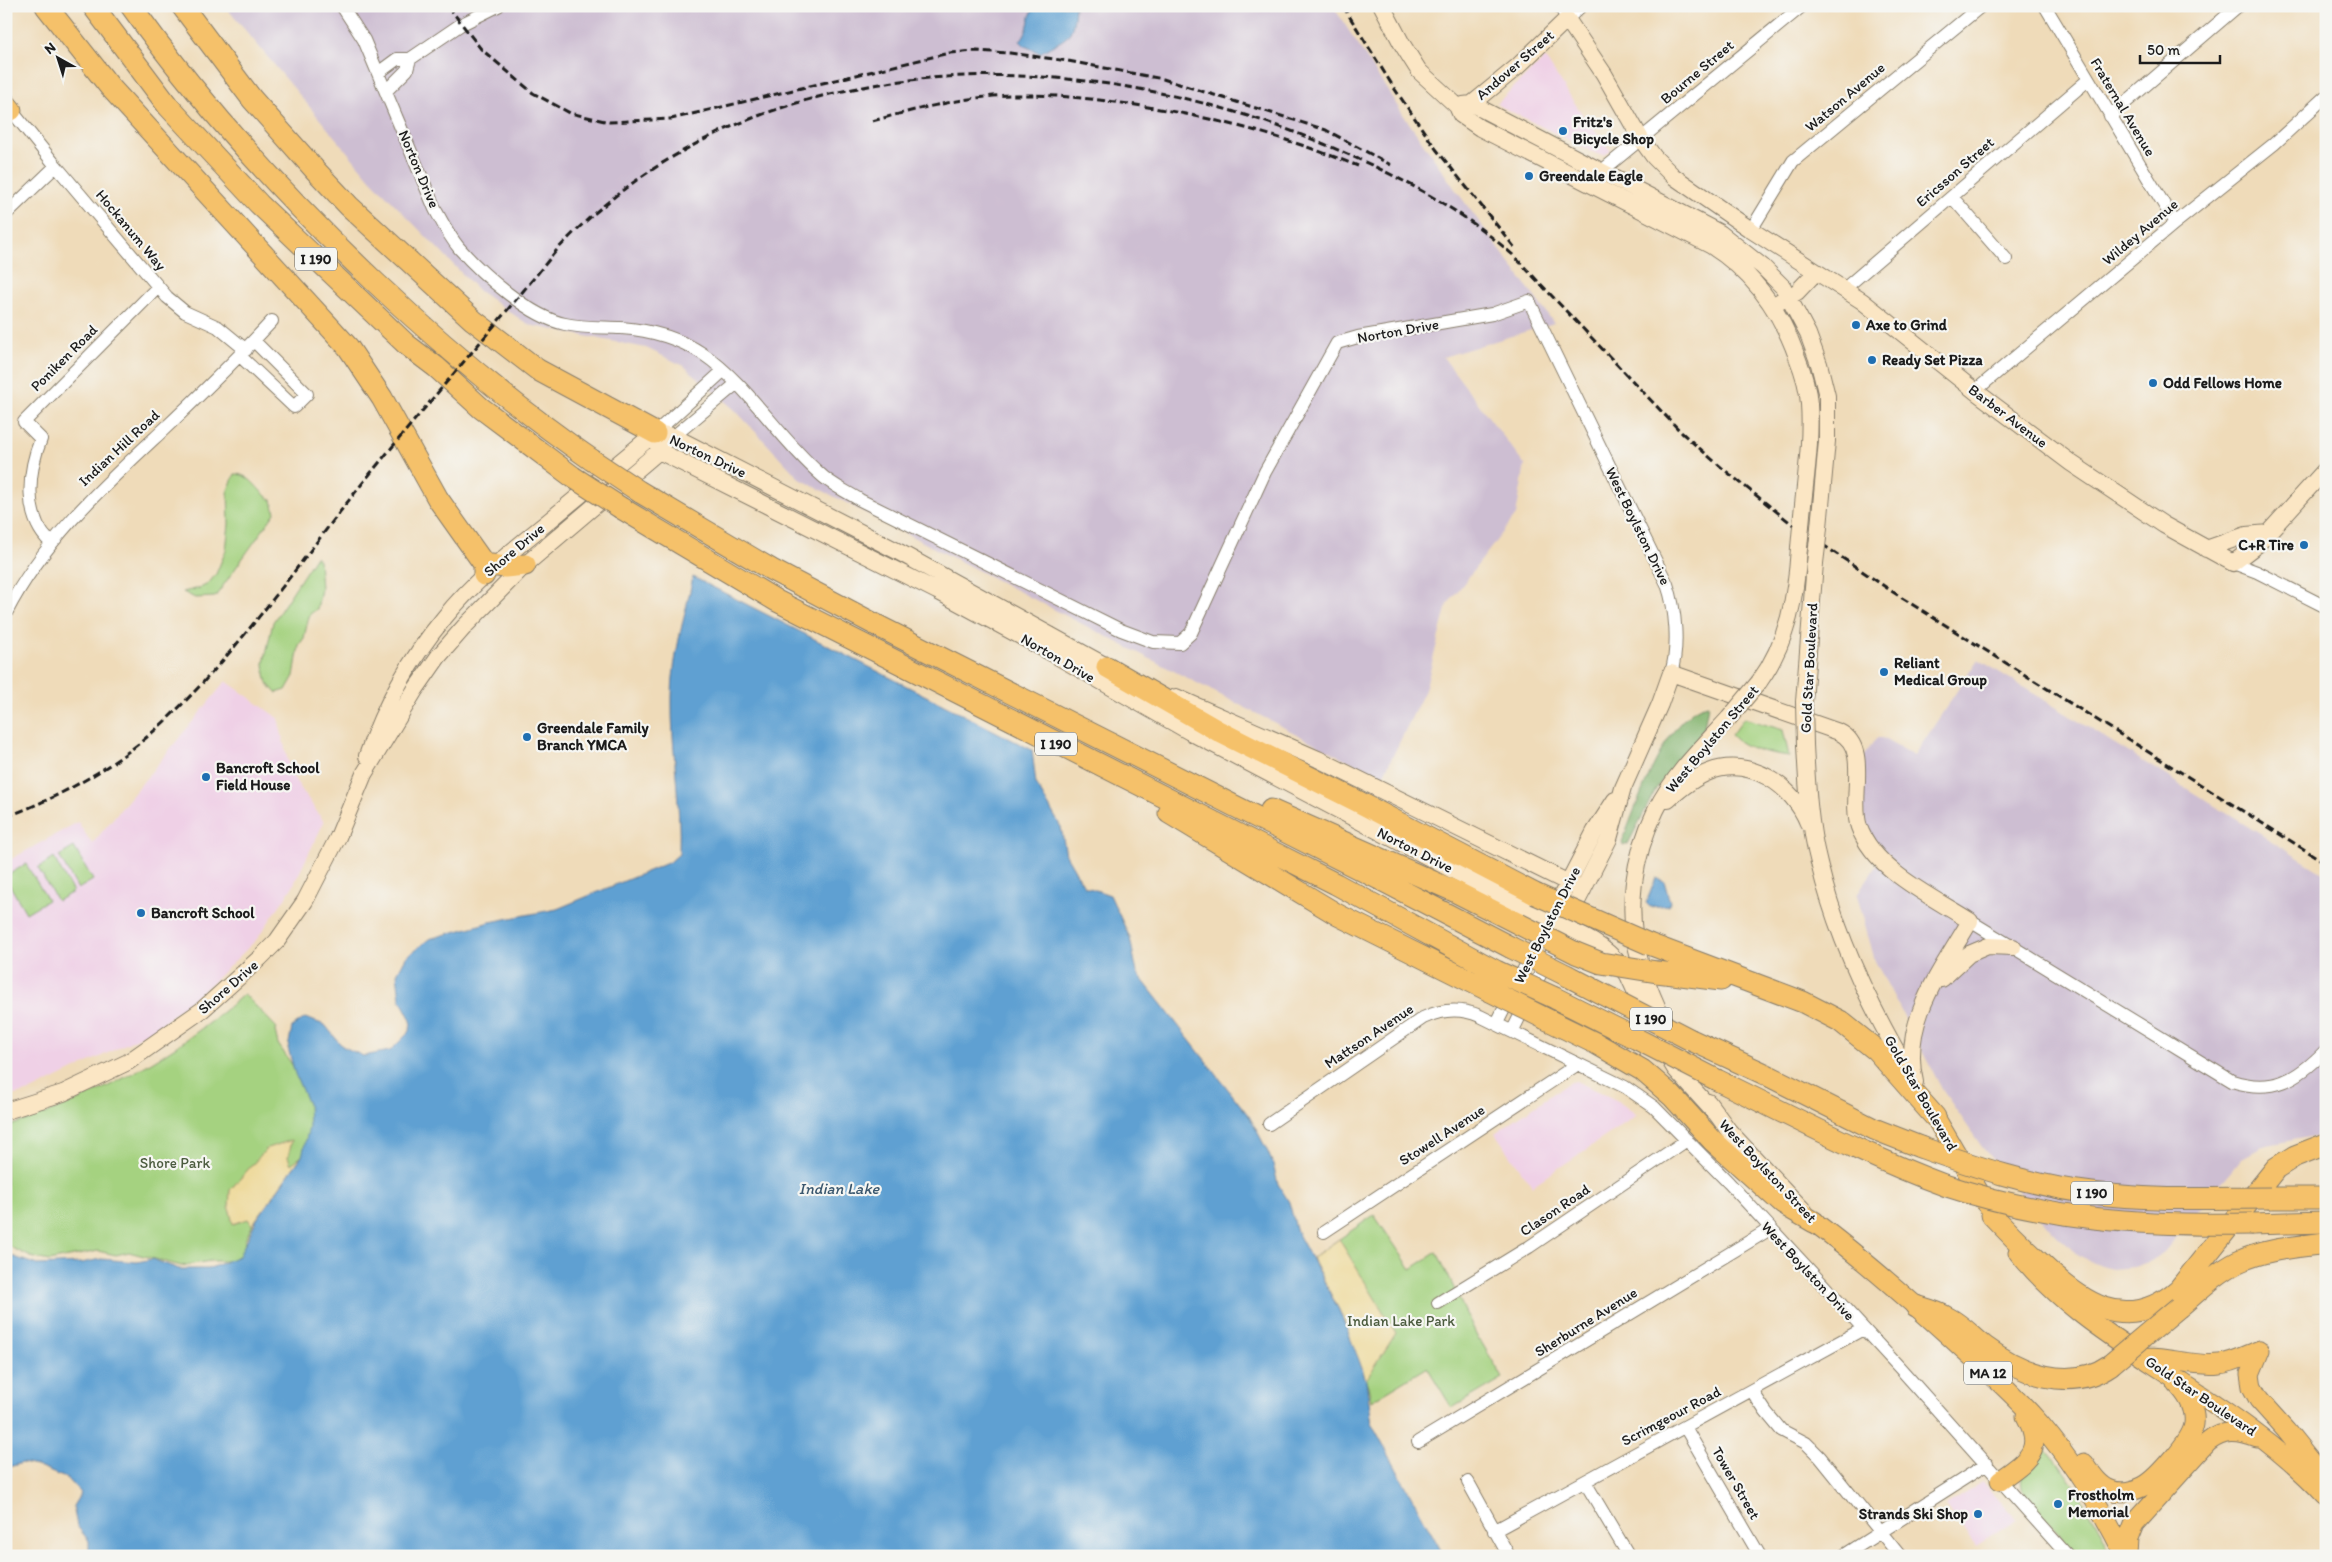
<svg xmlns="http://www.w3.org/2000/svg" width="2332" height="1562" font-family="Itim,sans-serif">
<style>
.built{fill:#efd0e6}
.industrial{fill:#cdbed2}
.green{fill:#a5d280;stroke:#60774e}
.forest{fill:#84b46e;stroke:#506845}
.sand{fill:#eeda9e;stroke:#857b5d}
.water{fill:#5fa0d2;stroke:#3e5e77}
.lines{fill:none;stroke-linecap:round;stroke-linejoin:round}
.street-casing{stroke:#867c6a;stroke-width:14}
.secondary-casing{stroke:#867c6a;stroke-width:18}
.primary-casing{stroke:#867c6a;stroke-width:21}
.highway-casing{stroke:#867c6a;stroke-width:23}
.street{stroke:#fff;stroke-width:12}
.secondary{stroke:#fbe6c4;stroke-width:16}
.primary{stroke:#f5c16b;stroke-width:19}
.highway{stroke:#f5c16b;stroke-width:21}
.rail{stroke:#1c1c1c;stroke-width:3;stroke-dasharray:8 4;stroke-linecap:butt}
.secondary-bridge-casing{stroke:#867c6a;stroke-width:18;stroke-linecap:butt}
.highway-bridge-casing{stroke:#867c6a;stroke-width:23;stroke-linecap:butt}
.secondary-bridge{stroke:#fbe6c4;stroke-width:16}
.highway-bridge{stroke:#f5c16b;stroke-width:21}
.poi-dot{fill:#1f6fb2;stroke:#f6f6f2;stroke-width:2}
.labels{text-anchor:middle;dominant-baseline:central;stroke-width:4.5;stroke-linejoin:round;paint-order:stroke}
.shield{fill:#f6f6f2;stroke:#5d5d5c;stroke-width:1}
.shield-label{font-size:14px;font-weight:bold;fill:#1c1c1c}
.street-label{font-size:15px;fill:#1c1c1c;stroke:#f6f6f2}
.poi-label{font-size:15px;font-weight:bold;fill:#1c1c1c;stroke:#f6f6f2;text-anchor:start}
.park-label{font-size:15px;fill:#4c5c3f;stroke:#f6f6f2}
.water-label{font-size:16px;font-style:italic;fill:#3a576e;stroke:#f6f6f2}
</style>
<rect width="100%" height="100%" fill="#f6f6f2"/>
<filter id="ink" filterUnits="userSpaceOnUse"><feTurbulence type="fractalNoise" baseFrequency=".02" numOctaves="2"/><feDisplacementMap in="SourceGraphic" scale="10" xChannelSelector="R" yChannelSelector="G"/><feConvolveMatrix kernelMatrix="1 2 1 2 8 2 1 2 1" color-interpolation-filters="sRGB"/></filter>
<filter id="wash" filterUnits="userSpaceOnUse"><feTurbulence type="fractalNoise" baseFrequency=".0096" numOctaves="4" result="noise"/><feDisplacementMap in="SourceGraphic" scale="20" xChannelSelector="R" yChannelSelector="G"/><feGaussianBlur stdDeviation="1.12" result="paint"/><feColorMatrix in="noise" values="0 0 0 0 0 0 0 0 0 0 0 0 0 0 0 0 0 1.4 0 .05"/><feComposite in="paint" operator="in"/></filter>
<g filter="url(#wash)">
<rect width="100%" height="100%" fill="#efdbb9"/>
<path class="built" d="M1545,58l41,62 25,31 -7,4 -7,-1 -101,-50z
M226,681l52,37 13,56 33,48 -31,64 -36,53 -46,45 -57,46 -123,61 -25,6v-235l72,-40 14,22z
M1576,1081l42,20 19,14 -105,71 -37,-53 74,-50z
M1983,1482l33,37 -41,27 -29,-41z"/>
<path class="industrial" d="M225,6h1108l65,101 57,82 99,134 -111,34 82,108 -9,50 -69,90 -22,85 -43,88 -582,-299 -65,-69 -51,-44 -38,-18 -117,-23 -50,-34 -109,-112z
M1978,659l348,216v259l-60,11 -24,13 -78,94 -13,9 -17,6 -22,2 -22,-7 -11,-7 -26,-23 -71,-85 -39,-56 -68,-130 -18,-66 27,-41 -15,-17 -6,-24v-56l13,-19h6l32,18z"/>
<path class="green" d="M235,474c17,0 23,19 37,26l3,13 -60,84 -20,1 -12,-6 17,-4 8,-4 8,-10 10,-24 3,-26 -1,-34z
M316,556l3,4 2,29 -4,20 -7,5 -2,6 -4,18 -5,7 -5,31 -8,14 -10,3 -9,-10 -2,-9 -1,-11 9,-41z
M1744,718l39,12 6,26c-19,-3 -45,-6 -58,-21z
M74,847l19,33 -15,9 -19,-33z
M54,858l19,34 -16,9 -19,-33z
M26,864l22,36 -22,13 -20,-34v-3z
M244,994l33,34 -2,3 3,13 23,34 11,38 -8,39 -49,65 -10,20 -1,13 -7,8h-27l-29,5 -52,-14 -13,3 -18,-4 -49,10 -18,-4 -25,-12v-118c89,-27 169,-72 238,-133z
M1374,1215l37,54 26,-17 42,89 1,-1 23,38 -51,30 -25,-41 -56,34 -3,-15 -29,-76 -27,-52z
M2044,1446c28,33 50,70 68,110h-33l-55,-62c-9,-21 7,-33 20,-48z"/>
<path class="forest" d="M1708,705l-4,22 -7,12 -41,50 -28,55 -5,2 -1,-4c14,-35 46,-132 86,-137z"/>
<path class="sand" d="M292,1140l-4,17 3,7 11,-8 -50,69 -4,-6 -15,5 -4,-17 1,-17 37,-42z
M1339,1239l57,94 -30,47 -27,-70 -27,-52z"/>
<path class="water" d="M1035,6h40c-2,36 -8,30 -35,47l-15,-7 -5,-5c11,-13 6,-21 15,-35z
M693,577l339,173 4,34 25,43 5,28 18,31 26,9 20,43 7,35 112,143 18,34 6,14 5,20 11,18 8,30 42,78 20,50 7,20 6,44 72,132h-1355v-15l-12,-15 -4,-20 8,-13 -13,-14 -32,-13 -14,-3 -16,5v-214l31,11 44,-2 20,-4 36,3 15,-3 27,10h29l31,-13 18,-37 45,-63 7,-29 -1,-23 -13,-30 -7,-26 4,-21 13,-9 20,7 17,21 21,10 27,-5 20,-20 1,-11 -11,-21 -3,-25 9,-17 23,-18 61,-17 67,-13 113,-47 9,-8c2,-53 -8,-105 -7,-157 0,-40 13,-81 21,-120z
M1656,878l8,3 6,21 -2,3 -18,2 -4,-4z"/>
</g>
<g filter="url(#ink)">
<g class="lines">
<g class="street-casing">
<path id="street" d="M342,6l22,34 71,169c7,13 14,27 24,39 23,26 71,69 106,76 18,4 37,3 56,4 28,2 58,10 82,26 43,29 76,84 116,119 12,12 27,18 41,27l261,130 32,12 27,1 11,-10 74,-161 72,-129 21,-6 134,-23 37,-13 138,283c9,26 12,63 4,89
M1560,6l7,13 14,-13
M2045,6l130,217
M378,73l19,-14h13l50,-34 38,-19
M386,91l21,-21 3,-11
M11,110l45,56 111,131 18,15 33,15 28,23
M2110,116l128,-110
M1598,178l5,-8 199,-164
M1952,197l54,62
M6,214l50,-48
M1751,230l42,-69 188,-155
M1844,289l244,-209
M240,356l54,51 13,-13 -53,-53
M1975,391l200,-168 99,-79 51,-47
M655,433l68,-62
M667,442l69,-58
M50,542c-27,-26 -22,-71 -9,-103l-17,-17 134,-135
M2233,563l24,9 69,35
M6,613c37,-72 94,-124 153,-179 39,-37 77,-74 113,-113
M1970,921l262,160c41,13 65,-1 94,-31
M1497,1023l47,-94
M1513,1030l45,-92
M1269,1124l154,-106c19,-9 38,-10 57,-2l145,71 29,20 75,76 170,184 169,189
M1324,1232l254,-168
M1438,1303l91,-56 158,-107
M1752,1391l14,21 15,18 25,13 14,14 80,99
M1685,1427l75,129
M1418,1442l352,-213
M1468,1482l41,74
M1585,1482l44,74
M1494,1531l369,-202
M1843,1556l144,-92"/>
</g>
<g class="secondary-casing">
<path id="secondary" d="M1382,6l20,38 17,27 38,35 4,9 19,13 230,117c43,27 70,64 87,112 6,15 11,31 12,47 3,40 -5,82 -8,122
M1472,104l45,-37 50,-48 37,55 37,65 13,18 19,19 78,54 111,71 113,90 96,72 93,62 69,38 25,-19 68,-75
M1463,105l9,-1 248,129 43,34 20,20 25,47 11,30 8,32v45l-9,97
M1779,302l18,-10 19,-20
M655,433l4,18 278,140 111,60 142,81 373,196c27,9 49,23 65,47l28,62 19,32 38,42
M655,433l18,3 226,116 218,120
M2206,549l40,-14 23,-2
M1759,682c29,-40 37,-86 40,-134
M1176,697l142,62 265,131
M1804,702l11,-139
M1805,745c2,39 4,80 14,118 18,76 52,146 92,213
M367,756c17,-50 43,-97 77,-138 29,-36 64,-64 100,-93 37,-31 74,-61 111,-92
M1668,800c12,-11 25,-22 41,-28 40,-16 84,13 99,51
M1552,914l43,-83 20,-31
M1567,921l42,-82 14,-51 37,-84 11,-31 168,59c32,15 10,66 20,95 16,44 74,70 111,94 -28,49 -70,101 -55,161
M1942,979l27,-25 19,-8 25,1
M1686,1066c-17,-34 -35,-68 -46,-105 -15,-50 -7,-104 16,-151 17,-35 47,-64 73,-92
M1708,1102l21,29 76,81
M6,1111l57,-18 65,-31 74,-52 58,-52 17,-17 28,-40 33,-64 26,-63 51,-84 23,-33 27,-31 60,-61 134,-114"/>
</g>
<g class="primary-casing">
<path id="primary" d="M1935,1117l51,87
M1814,1222c47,35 91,74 134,113 31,29 65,57 93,90 34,40 61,84 84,131
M2018,1252c38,48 86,80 137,113 60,39 121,77 171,131
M2260,1350l-10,24 2,13 7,13 27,30 40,50
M2144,1358c25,-1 50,9 75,6 14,-1 28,-9 41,-14
M2084,1463c7,10 15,23 27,27 10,4 24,1 33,-4 14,-8 48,-46 50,-62 2,-16 -8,-31 -18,-41
M2000,1480c27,-20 45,-29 26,-64
M2127,1556l1,-17 6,-15 74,-82c16,-13 31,-11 49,-4"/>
</g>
<g class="highway-casing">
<path id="highway" d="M46,6l64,81 238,260 34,51 56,101 46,65v11
M93,6l75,100 91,98 148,141 29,22 45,41 92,69
M131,6c72,101 155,192 245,277 68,64 139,124 216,177
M182,6l70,93 64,72 33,35 124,114 65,50 117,63
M6,104l5,6
M640,492l132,78 110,58 507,256 121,63
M621,508l156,93 559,283 160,87
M484,564l21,3 20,-2
M1107,667l113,65 137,69 178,93
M1271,810l183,81 65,33
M1169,813l169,102 150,75
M1649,944l154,58 37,19 36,29 59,67
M1657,972l64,8
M1568,976l42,22
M1555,998l82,41
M1546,1019l51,25 45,26 30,26 41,45 70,63 31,18
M1691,1040l76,35 107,54 46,18
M1717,1080c75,36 148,76 227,105
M2270,1198h56
M1992,1215c15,16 30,31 46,46 42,41 88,75 141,28l97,-121 19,-12 31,-12
M2252,1224l74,-2
M1916,1306c10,3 23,6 32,12 14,7 25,20 37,29 35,26 85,46 125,18
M2179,1307c19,-16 37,-34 59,-45 27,-13 58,-15 88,-19"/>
</g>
<use href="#street" class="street"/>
<use href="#secondary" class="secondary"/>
<use href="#primary" class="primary"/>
<use href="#highway" class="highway"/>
<path class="rail" d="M448,6l33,43 52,44 37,20 39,9 62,-3 278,-66 28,-2 33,2 58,8 95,18 163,51 65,35
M1343,6l51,82 42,61 79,99
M872,121c45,-12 91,-24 138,-26 48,-1 96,5 144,13 74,13 134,30 204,58
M6,817c59,-22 115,-54 160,-97 74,-70 132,-156 195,-235 64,-79 131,-155 195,-234 195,-211 519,-212 768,-107 67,28 134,62 189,111l169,178 40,35 70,56 110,74 424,265"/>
<g class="secondary-bridge-casing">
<path id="secondary-bridge" d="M1799,548l2,-22
M1815,563l3,-25
M1804,702l1,43
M1729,718l30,-36"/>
</g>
<g class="highway-bridge-casing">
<path id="highway-bridge" d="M592,460l48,32
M573,477l48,31
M1535,894l114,50
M1519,924l57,29 25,10 56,9
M1510,947l58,29
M1496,971l59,27
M1488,990l58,29
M1610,998l81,42
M1637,1039l80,41
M1920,1147c56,20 113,39 172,46 59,8 119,5 178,5
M1944,1185c106,35 197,41 308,39
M2110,1365l69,-58"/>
</g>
<use href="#secondary-bridge" class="secondary-bridge"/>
<use href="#highway-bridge" class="highway-bridge"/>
</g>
</g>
<g class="poi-dot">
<circle cx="1563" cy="131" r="5"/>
<circle cx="1529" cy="176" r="5"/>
<circle cx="1856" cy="325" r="5"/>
<circle cx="1872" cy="360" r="5"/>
<circle cx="2153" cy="383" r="5"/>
<circle cx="2304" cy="545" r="5"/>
<circle cx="1884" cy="672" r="5"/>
<circle cx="527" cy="737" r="5"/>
<circle cx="206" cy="777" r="5"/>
<circle cx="141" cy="913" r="5"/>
<circle cx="2058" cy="1504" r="5"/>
<circle cx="1978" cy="1514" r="5"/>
</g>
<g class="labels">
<g class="shield">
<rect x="295" y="247.5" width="42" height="23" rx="4"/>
<rect x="1035" y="732.5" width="42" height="23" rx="4"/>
<rect x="1630" y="1007.5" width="42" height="23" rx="4"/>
<rect x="2071" y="1181.5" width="42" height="23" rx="4"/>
<rect x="1964" y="1361.5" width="48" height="23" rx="4"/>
</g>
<g class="shield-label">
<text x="316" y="259">I 190</text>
<text x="1056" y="744">I 190</text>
<text x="1651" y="1019">I 190</text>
<text x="2092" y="1193">I 190</text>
<text x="1988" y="1373">MA 12</text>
</g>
<g class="street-label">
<text transform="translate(1515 65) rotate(-41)">Andover Street</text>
<text transform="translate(1697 72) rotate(-40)">Bourne Street</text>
<text transform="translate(1845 97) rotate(-40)">Watson Avenue</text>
<text transform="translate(2123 107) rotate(59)">Fraternal Avenue</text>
<text transform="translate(419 169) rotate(67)">Norton Drive</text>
<text transform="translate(1955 172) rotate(-41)">Ericsson Street</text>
<text transform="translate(131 230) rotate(50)">Hockanum Way</text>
<text transform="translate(2140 232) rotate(-40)">Wildey Avenue</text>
<text transform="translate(1398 331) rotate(-10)">Norton Drive</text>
<text transform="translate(64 358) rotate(-45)">Poniken Road</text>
<text transform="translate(2008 416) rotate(37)">Barber Avenue</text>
<text transform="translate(119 448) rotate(-43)">Indian Hill Road</text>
<text transform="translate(708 456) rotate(25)">Norton Drive</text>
<text transform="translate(1638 526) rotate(64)">West Boylston Drive</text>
<text transform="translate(514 550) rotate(-40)">Shore Drive</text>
<text transform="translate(1058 658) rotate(30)">Norton Drive</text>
<text transform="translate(1809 668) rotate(-87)">Gold Star Boulevard</text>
<text transform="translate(1712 739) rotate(-50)">West Boylston Street</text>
<text transform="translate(1415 850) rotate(27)">Norton Drive</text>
<text transform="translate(1547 925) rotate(-63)">West Boylston Drive</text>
<text transform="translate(228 987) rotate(-41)">Shore Drive</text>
<text transform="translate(1369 1036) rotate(-34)">Mattson Avenue</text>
<text transform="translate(1921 1093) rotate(60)">Gold Star Boulevard</text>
<text transform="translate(1442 1135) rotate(-33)">Stowell Avenue</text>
<text transform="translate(1768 1171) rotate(47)">West Boylston Street</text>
<text transform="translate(1555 1210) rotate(-34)">Clason Road</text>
<text transform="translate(1808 1271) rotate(47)">West Boylston Drive</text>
<text transform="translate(1586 1322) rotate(-32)">Sherburne Avenue</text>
<text transform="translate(2201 1396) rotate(34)">Gold Star Boulevard</text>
<text transform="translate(1671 1416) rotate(-28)">Scrimgeour Road</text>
<text transform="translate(1736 1483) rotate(60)">Tower Street</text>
</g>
<g class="poi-label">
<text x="1573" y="122">Fritz's<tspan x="1573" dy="17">Bicycle Shop</tspan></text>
<text x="1539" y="176">Greendale Eagle</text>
<text x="1866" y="325">Axe to Grind</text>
<text x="1882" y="360">Ready Set Pizza</text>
<text x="2163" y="383">Odd Fellows Home</text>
<text x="2294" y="545" text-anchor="end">C+R Tire</text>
<text x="1894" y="663">Reliant<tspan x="1894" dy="17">Medical Group</tspan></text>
<text x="537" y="728">Greendale Family<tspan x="537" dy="17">Branch YMCA</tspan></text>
<text x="216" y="768">Bancroft School<tspan x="216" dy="17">Field House</tspan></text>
<text x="151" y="913">Bancroft School</text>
<text x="2068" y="1495">Frostholm<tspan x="2068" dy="17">Memorial</tspan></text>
<text x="1968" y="1514" text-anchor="end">Strands Ski Shop</text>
</g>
<g class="park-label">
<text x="175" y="1163">Shore Park</text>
<text x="1401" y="1321">Indian Lake Park</text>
</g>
<g class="water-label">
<text x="839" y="1188">Indian Lake</text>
</g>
</g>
<rect width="2332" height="1562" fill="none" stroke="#f6f6f2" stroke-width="25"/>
<g transform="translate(58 58) rotate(321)" stroke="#f6f6f2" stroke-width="4" paint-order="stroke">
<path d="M0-4L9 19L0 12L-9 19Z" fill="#1c1c1c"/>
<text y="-8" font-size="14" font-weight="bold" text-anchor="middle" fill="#1c1c1c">N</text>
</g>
<path d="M2140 55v8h80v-8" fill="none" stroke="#1c1c1c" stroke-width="2.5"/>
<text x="2147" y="55" font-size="15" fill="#1c1c1c" stroke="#f6f6f2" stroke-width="4" paint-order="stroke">50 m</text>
</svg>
